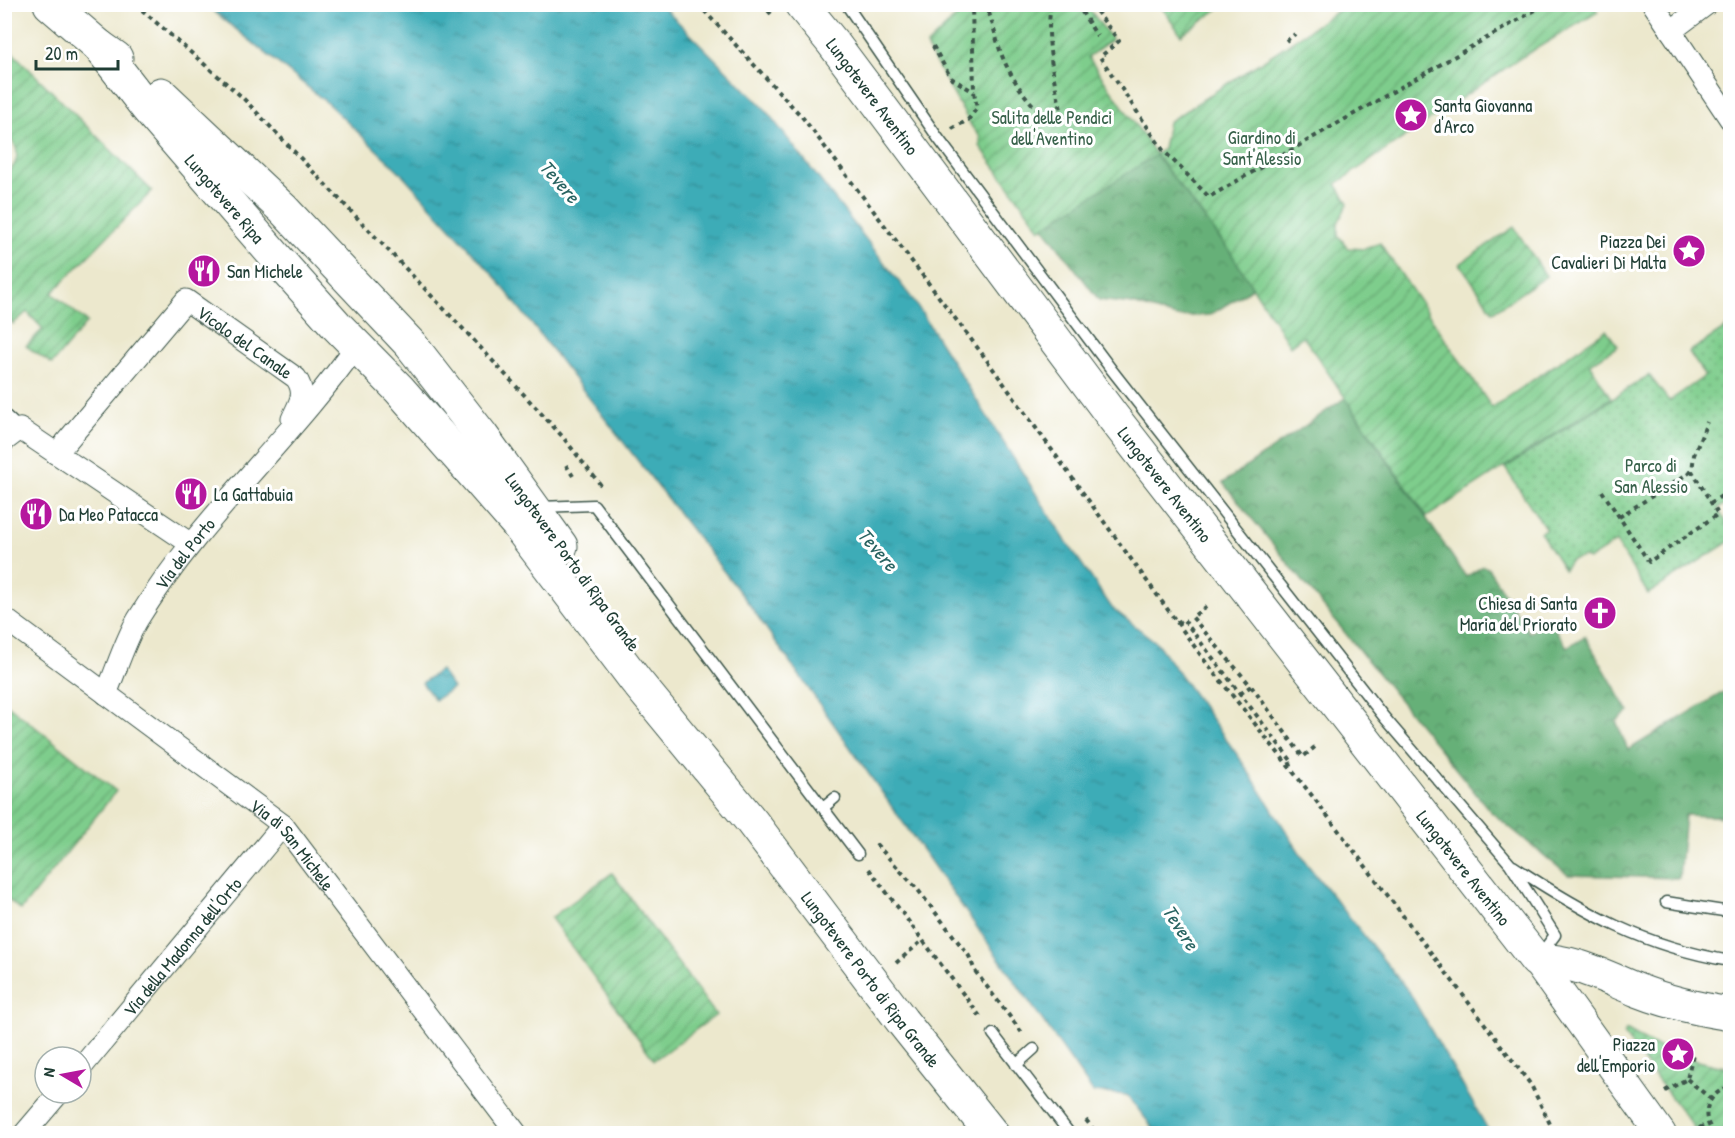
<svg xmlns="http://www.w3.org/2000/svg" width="1735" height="1138" font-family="'Patrick Hand',sans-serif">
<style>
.forest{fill:url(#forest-crowns);stroke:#427656;stroke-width:1.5}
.park{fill:url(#park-dots);stroke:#4e8560;stroke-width:1.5}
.garden{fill:url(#garden-furrows);stroke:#4e8560;stroke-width:1.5}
.water{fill:url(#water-ripples);stroke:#2e7476;stroke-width:1.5}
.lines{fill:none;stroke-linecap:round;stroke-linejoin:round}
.lane-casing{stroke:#3e574b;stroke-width:13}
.street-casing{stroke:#3e574b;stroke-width:23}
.secondary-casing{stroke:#3e574b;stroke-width:32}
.primary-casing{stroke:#3e574b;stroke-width:35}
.path{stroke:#3e574b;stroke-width:4;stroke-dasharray:4.5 4.5;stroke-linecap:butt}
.lane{stroke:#fff;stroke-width:10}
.street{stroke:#fff;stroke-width:21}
.secondary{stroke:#fff;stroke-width:30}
.primary{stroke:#fff;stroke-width:33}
.labels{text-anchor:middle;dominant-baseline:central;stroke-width:6;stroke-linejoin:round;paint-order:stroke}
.street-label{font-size:18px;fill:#1f3d34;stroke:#fff}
.poi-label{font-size:18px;fill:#1f3d34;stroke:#fff;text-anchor:start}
.park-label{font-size:18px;fill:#37614a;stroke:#fff}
.water-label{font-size:20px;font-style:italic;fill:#296462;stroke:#fff}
</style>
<defs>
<pattern id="forest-crowns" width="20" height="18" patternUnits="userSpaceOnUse" patternTransform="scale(1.5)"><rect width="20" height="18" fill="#66b078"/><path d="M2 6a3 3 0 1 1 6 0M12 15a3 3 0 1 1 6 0" fill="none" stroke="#539063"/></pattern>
<pattern id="park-dots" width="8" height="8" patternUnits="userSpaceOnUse" patternTransform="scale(1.5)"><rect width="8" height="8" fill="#7ecd8c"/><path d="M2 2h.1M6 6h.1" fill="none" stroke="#67a873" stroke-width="1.8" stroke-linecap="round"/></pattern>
<pattern id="garden-furrows" width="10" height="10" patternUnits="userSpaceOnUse" patternTransform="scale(1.5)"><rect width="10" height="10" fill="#7ecd8c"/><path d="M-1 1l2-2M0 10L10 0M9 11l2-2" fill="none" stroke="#67a873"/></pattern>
<pattern id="water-ripples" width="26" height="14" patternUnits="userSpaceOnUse" patternTransform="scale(1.5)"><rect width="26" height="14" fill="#3cacb7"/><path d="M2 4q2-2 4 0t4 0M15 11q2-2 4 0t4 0" fill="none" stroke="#328d96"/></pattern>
</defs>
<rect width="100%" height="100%" fill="#fff"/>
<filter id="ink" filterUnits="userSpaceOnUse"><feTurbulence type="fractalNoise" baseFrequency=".0167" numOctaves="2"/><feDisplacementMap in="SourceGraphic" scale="12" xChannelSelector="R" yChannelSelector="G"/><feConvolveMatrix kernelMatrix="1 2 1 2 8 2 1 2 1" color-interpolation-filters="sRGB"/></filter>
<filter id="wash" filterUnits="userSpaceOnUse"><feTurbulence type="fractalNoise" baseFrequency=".008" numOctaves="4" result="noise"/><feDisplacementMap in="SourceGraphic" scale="24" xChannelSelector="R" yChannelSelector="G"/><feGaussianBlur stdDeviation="1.35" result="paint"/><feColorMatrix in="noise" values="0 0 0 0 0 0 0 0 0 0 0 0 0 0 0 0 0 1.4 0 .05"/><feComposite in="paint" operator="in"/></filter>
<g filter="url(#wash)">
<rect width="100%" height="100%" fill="#ece8cd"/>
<path class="forest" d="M1097,72l59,83 75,98 22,35 -43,27 -34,2 -43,-13 -34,-4 -88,-115z
M1345,398l121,179 17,-11 5,2 41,65 20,-13 18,27 18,-11 44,76 -13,9 12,29 102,-62v129l-45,-2 -6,63 -111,-3 -78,-64 -267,-328z"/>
<path class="park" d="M1730,325v176l-12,8 12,19v13l-82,53 -32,-52 -28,18 -3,-3 -14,3 -7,10 -24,-38 6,-3 -41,-61 144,-93 20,26 36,-25 -16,-24z"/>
<path class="garden" d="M961,5h125l26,34 -24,18 68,97 7,-5 5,-27 113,-73 65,-44h248l4,7 -76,45 -186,127 12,19 -10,20v12l10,13 17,1 15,-6 112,165 114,-78 12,16 -28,18 21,34 -184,119 -124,-181 -13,10 -59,-93 -75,-98 -116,74 -60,-83v-9l-8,-10 -46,-81 38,-37z
M1160,5h64l-43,30z
M5,45l147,146 -100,102 35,29 -35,42 -26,-18 17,-17 -16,-17 -14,12 -8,-10v-140c16,-11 16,-29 0,-39z
M1514,227l32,49 -53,36 -33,-48z
M5,703l111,88 -95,119 -16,-13z
M612,873l104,142 -62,45 -103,-142z
M1626,1030c31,19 69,32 104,38v65h-32l-75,-99z"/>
<path class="water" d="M206,5h455l103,103 150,193 150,237 48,70 45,35 84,117 66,104 102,128 81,141h-333l-30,-38 -34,-3 -344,-488 -253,-326 -95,-105 -75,-71z
M440,670l13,18 -18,12 -13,-17z"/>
</g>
<g filter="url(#ink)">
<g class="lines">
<g class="lane-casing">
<path id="lane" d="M846,4l92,134 173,231 273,348 126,147 45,71 -15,20
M4,414l16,15
M540,507l54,-2 229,303 12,-10
M823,808l35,46
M1513,866c73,48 130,80 217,95
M1666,902l64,10
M993,1034l77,100
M1016,1065l18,-16"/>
</g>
<g class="street-casing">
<g id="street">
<path d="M1653,4l77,115"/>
<path d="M1671,31l36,-27"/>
<path d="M4,441l16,-12 171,115"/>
<path id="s1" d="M56,454l130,-154 110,78c11,16 3,25 -4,41"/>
<path id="s2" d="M4,618l279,207 234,309"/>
<path id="s3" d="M106,694c10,-23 19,-54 32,-75 61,-100 151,-178 219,-274"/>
<path id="s4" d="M81,1068l202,-243"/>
<path d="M24,1134l35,-41"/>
</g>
</g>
<g class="secondary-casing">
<path id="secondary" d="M1536,960l125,174"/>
</g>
<g class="primary-casing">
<g id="primary">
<path d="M50,4l49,42 17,12"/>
<path id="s5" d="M801,4l32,39 280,374 423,543c37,0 67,16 101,30 30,12 61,19 93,24"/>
<path id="s6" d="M99,46l48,62 140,162 49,55 63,64 118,135 119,157 116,141 150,199 90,113"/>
<path d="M161,94l122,115 128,136 71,91 79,110"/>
</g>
</g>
<path class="path" d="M135,4l107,93 226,237 94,102 41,52
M698,4l105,114 180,237 222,306 112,141 214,283 24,49
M762,4l10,11
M985,4c8,16 10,33 16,49 7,20 30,57 50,66 4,1 9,1 13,2 -10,-37 -19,-79 -13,-117
M1077,4l20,32
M1091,4l28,37 -19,16 63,93 46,47 337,-193
M1286,41l9,-7
M933,46l18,32 23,14
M952,129l16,-9 9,-12 -3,-16 -2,-88
M566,465l7,11
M1602,491l47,71 69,-48 -26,-43 2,-16 13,-33
M1710,503l20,-12
M1619,517l73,-46
M1206,607l-14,10 59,69 52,71 13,-11
M1177,623l6,-4 110,144 -6,2
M1240,694l11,-8
M876,844l42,46 51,66 6,15 48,63
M869,869l113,150
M896,963l27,-23
M1687,1079l24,20
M1665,1091l22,-12 6,-25
M1086,1120l11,14
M1691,1132l16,-8
M1715,1134c-17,-18 -7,-42 15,-47"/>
<use href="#lane" class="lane"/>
<use href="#street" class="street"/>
<use href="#secondary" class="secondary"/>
<use href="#primary" class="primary"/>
</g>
</g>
<defs>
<g id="sight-disc" transform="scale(1.725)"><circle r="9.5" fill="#b5179e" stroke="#fff"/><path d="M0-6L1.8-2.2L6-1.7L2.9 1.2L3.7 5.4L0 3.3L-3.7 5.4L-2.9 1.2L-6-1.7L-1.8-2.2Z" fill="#fff"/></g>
<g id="restaurant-disc" transform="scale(1.725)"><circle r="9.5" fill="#b5179e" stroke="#fff"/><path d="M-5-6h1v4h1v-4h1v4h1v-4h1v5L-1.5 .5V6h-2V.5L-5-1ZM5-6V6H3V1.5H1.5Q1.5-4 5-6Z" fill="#fff"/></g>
<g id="church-disc" transform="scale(1.725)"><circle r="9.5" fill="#b5179e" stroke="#fff"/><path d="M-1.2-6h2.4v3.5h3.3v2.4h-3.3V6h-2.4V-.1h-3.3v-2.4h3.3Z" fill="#fff"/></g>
</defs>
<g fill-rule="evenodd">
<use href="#sight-disc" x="1411" y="115"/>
<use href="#sight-disc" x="1689" y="251"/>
<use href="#restaurant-disc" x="204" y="271"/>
<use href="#restaurant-disc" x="191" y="494"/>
<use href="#restaurant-disc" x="36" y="514"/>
<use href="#church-disc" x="1600" y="613"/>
<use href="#sight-disc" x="1678" y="1054"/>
</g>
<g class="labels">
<g class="street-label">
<text stroke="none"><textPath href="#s5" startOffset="117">Lungotevere Aventino</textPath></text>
<text stroke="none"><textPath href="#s6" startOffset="198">Lungotevere Ripa</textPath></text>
<text stroke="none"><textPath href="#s1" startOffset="274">Vicolo del Canale</textPath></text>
<text stroke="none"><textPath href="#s5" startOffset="603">Lungotevere Aventino</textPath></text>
<text stroke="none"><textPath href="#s3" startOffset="162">Via del Porto</textPath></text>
<text transform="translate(573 562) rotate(54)">Lungotevere Porto di Ripa Grande</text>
<text stroke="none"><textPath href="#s2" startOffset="368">Via di San Michele</textPath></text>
<text stroke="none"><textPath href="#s5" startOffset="1089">Lungotevere Aventino</textPath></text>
<text stroke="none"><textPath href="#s4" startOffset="158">Via della Madonna dell'Orto</textPath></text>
<text stroke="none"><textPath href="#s6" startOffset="1212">Lungotevere Porto di Ripa Grande</textPath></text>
</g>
<g class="poi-label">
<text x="1434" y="105">Santa Giovanna<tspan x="1434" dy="21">d'Arco</tspan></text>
<text x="1666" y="241" text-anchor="end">Piazza Dei<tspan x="1666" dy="21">Cavalieri Di Malta</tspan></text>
<text x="227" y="271">San Michele</text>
<text x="214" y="494">La Gattabuia</text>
<text x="59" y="514">Da Meo Patacca</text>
<text x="1577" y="603" text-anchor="end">Chiesa di Santa<tspan x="1577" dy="21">Maria del Priorato</tspan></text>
<text x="1655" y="1044" text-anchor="end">Piazza<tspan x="1655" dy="21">dell'Emporio</tspan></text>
</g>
<g class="park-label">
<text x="1052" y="117">Salita delle Pendici<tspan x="1052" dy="21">dell'Aventino</tspan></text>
<text x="1262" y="137">Giardino di<tspan x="1262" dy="21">Sant'Alessio</tspan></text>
<text x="1651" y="465">Parco di<tspan x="1651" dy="21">San Alessio</tspan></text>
</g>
<g class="water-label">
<text transform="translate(560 181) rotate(49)">Tevere</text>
<text transform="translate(878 549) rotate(49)">Tevere</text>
<text transform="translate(1181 927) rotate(57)">Tevere</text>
</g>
</g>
<rect width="1735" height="1138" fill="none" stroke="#fff" stroke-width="24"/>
<g transform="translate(63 1075) rotate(280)"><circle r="28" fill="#ffffff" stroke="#a5b1ae" stroke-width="1.5"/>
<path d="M0-4.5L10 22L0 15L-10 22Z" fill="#b5179e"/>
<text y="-9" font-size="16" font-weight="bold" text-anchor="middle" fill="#1f3d34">N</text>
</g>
<path d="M36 60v9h82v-9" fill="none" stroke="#1f3d34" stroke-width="3"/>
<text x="45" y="60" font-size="18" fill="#1f3d34" stroke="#ffffff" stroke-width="4.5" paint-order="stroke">20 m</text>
</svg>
